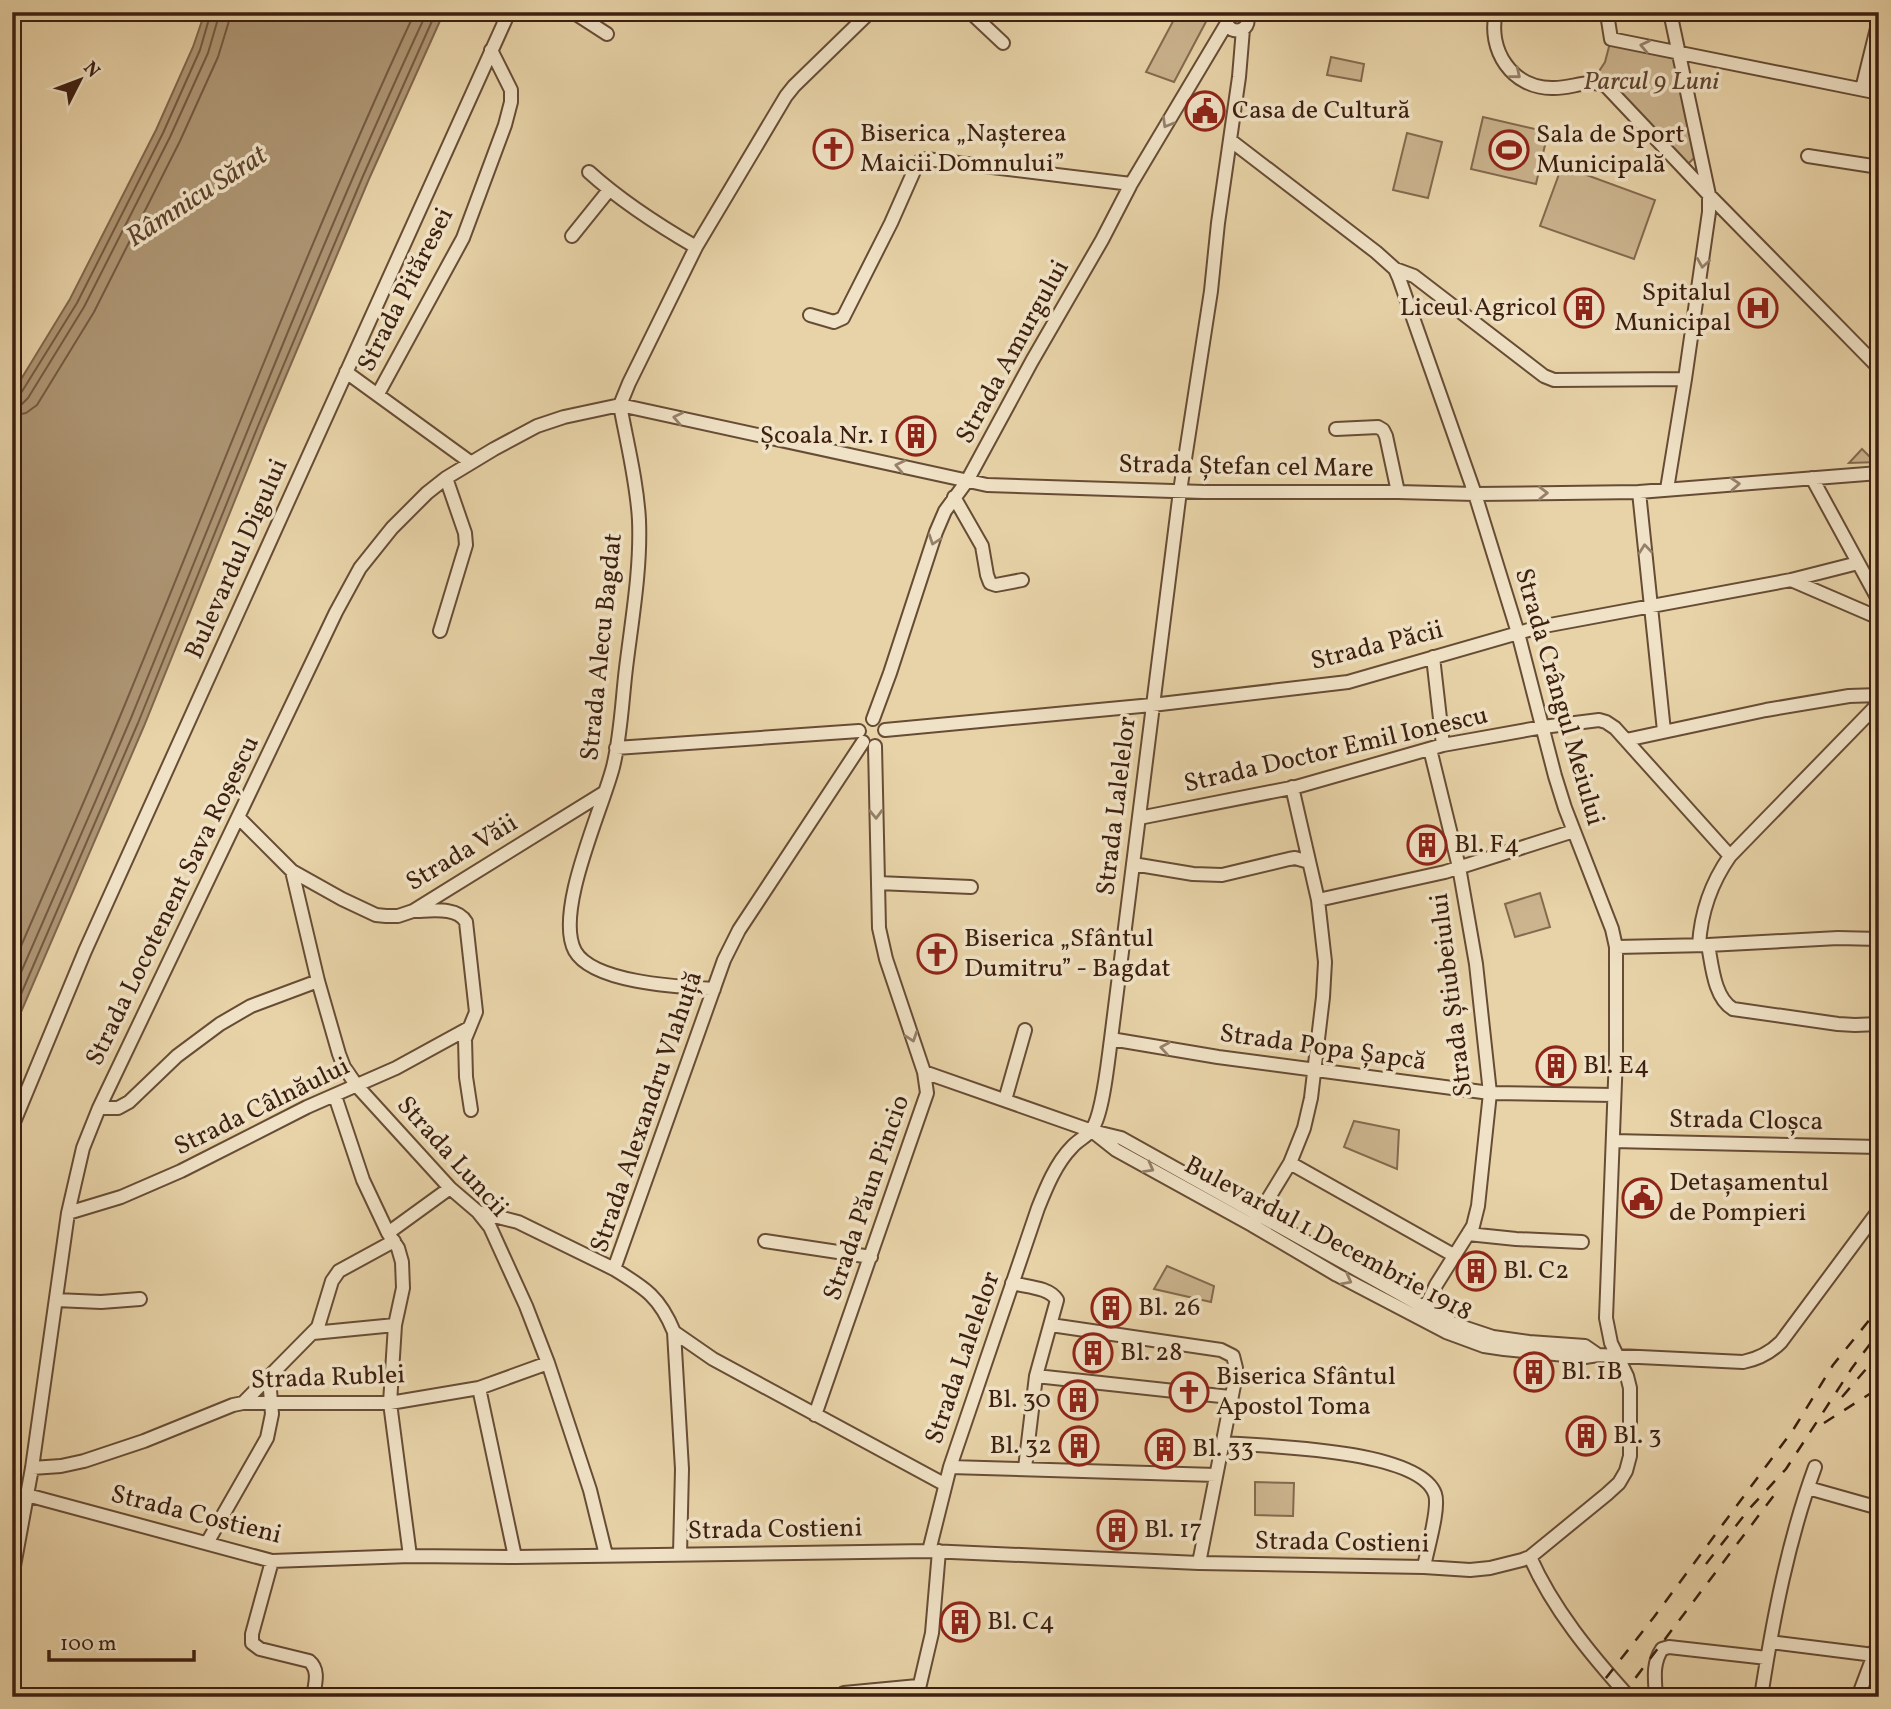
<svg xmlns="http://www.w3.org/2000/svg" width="1891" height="1709" font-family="Vollkorn,serif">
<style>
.green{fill:#cbb48e;stroke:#846a4e;stroke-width:2}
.water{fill:#ae9674;stroke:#80664c;stroke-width:2}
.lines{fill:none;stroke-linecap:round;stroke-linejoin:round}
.shore{stroke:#755a42;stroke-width:2}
.minor-casing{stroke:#674c35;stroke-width:16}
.minor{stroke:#f0e2c6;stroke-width:12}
.rail{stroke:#3c1f0f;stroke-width:2.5;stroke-dasharray:12 12;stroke-linecap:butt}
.oneway{stroke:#96806a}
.labels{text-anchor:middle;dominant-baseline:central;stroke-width:7;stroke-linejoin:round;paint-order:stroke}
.park-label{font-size:26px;font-style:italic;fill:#60442f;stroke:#f0e2c6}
.poi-label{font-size:26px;fill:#3c1f0f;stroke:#f0e2c6;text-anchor:start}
.street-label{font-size:26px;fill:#3c1f0f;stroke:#f0e2c6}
.water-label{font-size:28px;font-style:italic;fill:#5e432d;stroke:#f0e2c6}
</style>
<rect width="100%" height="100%" fill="#e8d3a8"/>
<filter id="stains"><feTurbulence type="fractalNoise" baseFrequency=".00286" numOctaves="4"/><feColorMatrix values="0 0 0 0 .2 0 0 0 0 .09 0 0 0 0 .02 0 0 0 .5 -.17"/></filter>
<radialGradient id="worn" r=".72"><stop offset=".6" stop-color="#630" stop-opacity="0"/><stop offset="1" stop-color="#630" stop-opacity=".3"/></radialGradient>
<path class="green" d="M1178,12h25l6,4 -35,66 -28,-10z
M1611,39l68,14 21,99 -16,16 -78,-81 -14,-5 13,-20z
M1331,57l33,7 -3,17 -34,-6z
M1483,117l65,15 -12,52 -65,-15z
M1407,133l35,9 -14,56 -35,-8z
M1562,166l93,34 -21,59 -94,-33z
M1862,449l12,12 5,-5v6l-30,1z
M1540,893l10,34 -35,10 -10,-33z
M1354,1121l45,9 -2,39 -53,-22z
M1167,1266l47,20 -3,16 -57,-13z
M1255,1482l39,1 -1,33 -38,-1z"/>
<path class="water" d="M205,12h239l-75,167 -105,249 -120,298 -132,307v-639l58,-95 86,-169 37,-83z"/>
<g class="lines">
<path class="shore" d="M12,397l5,-1 4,-3 56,-90 86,-170 37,-83 11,-38
M12,405l10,-1 6,-6 56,-91 86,-170 38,-84 12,-41
M12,416l14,-3 11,-8 57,-93 86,-171 38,-84 11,-36 1,-9
M12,967c36,-84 74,-168 109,-253 97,-234 187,-472 294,-702
M12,993c40,-91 80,-183 119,-275 97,-236 188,-474 296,-706
M12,1015l126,-292 120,-297 105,-250 73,-164"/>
<g class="minor-casing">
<path id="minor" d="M573,12l34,22
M970,12l33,31
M1229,12c-12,25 29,24 16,0
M1496,12c-9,38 16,76 56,76 19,1 37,-10 54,-2l103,109 170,173
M1606,12l2,8 3,19 268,54
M1862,89l17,-69
M1808,156l71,11
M589,172c33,30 69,53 107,75
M572,236l37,-46
M1395,269l19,7 130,100 10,4 131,-1
M810,315l24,7 9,-4 48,-95 23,-52 6,-10 6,-2 205,25
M346,372l124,90
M378,394l85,-156 42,-113 6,-23v-12l-20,-40
M620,405c7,38 17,77 19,115 2,49 -7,99 -13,148 -4,33 -5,67 -13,99 -11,43 -59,145 -38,184 18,32 105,36 139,38
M620,405l9,-22 67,-136 90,-151 8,-10 76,-74
M1336,429l42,-2 5,3 3,6 12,56
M1812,478l67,123
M1667,489l18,-110 24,-167v-17l-39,-183
M1639,492l25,239
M954,497l28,49 5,29 3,8 6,2 26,-5
M1791,580l88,38
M440,631l26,-86 -1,-12 -19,-55
M1433,657l10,88
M873,719l17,-46 46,-141 9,-21 22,-30 65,-120 70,-121 29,-56 96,-161
M885,730l267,-25 196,-23 191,-55 252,-47 67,-17
M1626,740l140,-30 83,-14 30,-1
M616,748l243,-17
M239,818l53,53 50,28 34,16 10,1h12l15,-5 192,-119
M1139,818l157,-31 147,-42 100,-18 56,-7 7,2 9,6 115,128
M1133,864l60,10 29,1 67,-16 6,-1 14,4
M292,871l26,110 21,73 5,13 13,19 93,102 28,24 12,15 36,79 22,57 42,127 16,65
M878,883l93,4
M1318,900l127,-28 129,-41
M413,911c17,0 44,-5 53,11l10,90 -11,27 1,38 5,33
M1699,945c2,-34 12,-62 31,-89l149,-153
M1708,945c4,20 6,53 25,64l105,15 17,1 24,-1
M1616,947l92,-2 130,-7 41,1
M1111,1039l107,18 272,36 124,2
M924,1072l168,59 29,7 333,186 39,13 36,5 56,4 13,9
M335,1096l28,84 25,53 10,15 4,14 1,26 -8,37 -5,78 20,153
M1005,1100l20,-70
M99,1108h19l11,-6 48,-46 43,-32 31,-18 67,-25
M12,1127l73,-176 424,-939
M1092,1131l24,19 136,75 85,50 109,57 38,14 20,3 81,8 13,-2 145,7c15,-3 27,-9 38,-20l98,-132
M1613,1141l266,6
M1290,1163l165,93
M478,1212l40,10 96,47
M68,1213l53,-16 60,-26 126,-64 89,-39 73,-40
M1254,1222l36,-59 14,-35 7,-30 12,-101 2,-35 -7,-62 -26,-113
M388,1233l62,-45
M1468,1234l48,5 66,3
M765,1241l106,16
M1012,1283c15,4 37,4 45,17l-21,76 -11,92
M56,1300l45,2 39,-3
M1421,1316l15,-31 37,-59 5,-20 12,-113 -14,-129 -17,-97 -29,-118
M1051,1325l170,25 12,6 3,12v7l-37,188
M674,1332l39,27 231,125
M313,1333l82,-8
M1036,1376l194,21
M479,1388l36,169
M243,1403l75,-76 14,-46 7,-10 55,-30
M815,1415l112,-322 -3,-21 -38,-113 -7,-31 -4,-182
M1222,1443c42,3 197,6 213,51 5,14 -8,56 -11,73
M950,1467l266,8
M32,1468l29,-2 23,-5 60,-20 89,-36 10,-2h147l89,-15 69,-25
M1808,1488l71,20
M27,1495l245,66 138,-5 105,1 414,-6 270,12 225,4 46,3 20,-2 32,-8 8,-3 77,-63 12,-11 7,-12 4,-15v-68l-3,-12 -16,-33 -5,-25 10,-263v-108l-4,-18 -47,-121 -10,-32 -37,-143 -43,-139 -76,-216 -4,-9 -19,-17 -146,-112
M207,1543l60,-105 5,-24 -3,-36
M929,1551l21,-84 88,-259c8,-20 18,-45 34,-61 6,-7 16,-11 20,-18 11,-15 16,-69 19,-90l69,-548 31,-200 7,-68 21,-146 4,-48
M680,1554l2,-85 -8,-137c-14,-35 -29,-44 -60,-63l110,-309 15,-30 124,-188
M1530,1557c23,52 61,98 99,140
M272,1561l-20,73v9l8,6 49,12c11,9 6,23 4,36
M12,1577l20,-109 36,-255 15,-65 16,-40 237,-496 24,-44 32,-40 35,-35 19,-15 48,-29 43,-23 27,-9 56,-12 367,80 217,7h194l77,2 164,-2 240,-19
M1770,1642l104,13
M838,1697l6,-4 74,-7
M917,1697l15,-64 7,-82
M1656,1697c-1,-17 -4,-33 6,-48l7,-2 98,11
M1761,1697c12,-78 27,-156 54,-230
M1858,1697l21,-56"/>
</g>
<use href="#minor" class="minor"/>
<path class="rail" d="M1842,1397l37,-43
M1824,1423l55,-35
M1706,1564l44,-56 36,-39 66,-101 27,-36
M1591,1697l63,-80 139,-187 40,-65 46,-57
M1621,1697l154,-203"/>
</g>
<defs><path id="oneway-chevron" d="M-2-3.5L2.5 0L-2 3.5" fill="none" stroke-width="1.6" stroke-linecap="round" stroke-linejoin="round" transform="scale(1.75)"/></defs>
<g class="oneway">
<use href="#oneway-chevron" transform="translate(1645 46) rotate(-168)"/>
<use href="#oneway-chevron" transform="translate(1516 74) rotate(39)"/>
<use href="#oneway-chevron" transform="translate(1167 123) rotate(120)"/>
<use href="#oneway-chevron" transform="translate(1703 263) rotate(99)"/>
<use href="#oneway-chevron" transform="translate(678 418) rotate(-168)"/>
<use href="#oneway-chevron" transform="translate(900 466) rotate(-168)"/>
<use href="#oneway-chevron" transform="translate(1735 484) rotate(-4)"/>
<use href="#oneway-chevron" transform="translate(1543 493) rotate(-1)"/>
<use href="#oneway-chevron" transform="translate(934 540) rotate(109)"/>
<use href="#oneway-chevron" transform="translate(1645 549) rotate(-96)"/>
<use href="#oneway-chevron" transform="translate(876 814) rotate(89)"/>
<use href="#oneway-chevron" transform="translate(912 1037) rotate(71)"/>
<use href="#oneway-chevron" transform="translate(1165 1048) rotate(-171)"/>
<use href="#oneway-chevron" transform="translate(1149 1168) rotate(29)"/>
<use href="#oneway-chevron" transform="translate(1347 1280) rotate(28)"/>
</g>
<defs>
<g id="civic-ring" transform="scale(2.0125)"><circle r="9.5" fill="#f0e2c6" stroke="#8f2418" stroke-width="1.5"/><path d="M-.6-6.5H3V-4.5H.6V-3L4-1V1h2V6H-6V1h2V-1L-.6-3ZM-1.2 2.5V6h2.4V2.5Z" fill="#8f2418"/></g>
<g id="church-ring" transform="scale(2.0125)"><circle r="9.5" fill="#f0e2c6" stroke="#8f2418" stroke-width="1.5"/><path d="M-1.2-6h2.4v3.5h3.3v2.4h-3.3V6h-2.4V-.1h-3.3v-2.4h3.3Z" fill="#8f2418"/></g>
<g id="stadium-ring" transform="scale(2.0125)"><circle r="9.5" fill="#f0e2c6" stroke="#8f2418" stroke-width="1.5"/><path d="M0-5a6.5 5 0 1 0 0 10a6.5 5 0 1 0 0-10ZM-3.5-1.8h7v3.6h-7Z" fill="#8f2418"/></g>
<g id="building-ring" transform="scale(2.0125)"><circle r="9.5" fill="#f0e2c6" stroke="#8f2418" stroke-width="1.5"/><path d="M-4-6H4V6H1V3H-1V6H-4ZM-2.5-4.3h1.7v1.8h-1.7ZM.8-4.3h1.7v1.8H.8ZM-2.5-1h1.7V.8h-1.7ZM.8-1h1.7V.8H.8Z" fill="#8f2418"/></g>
<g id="hospital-ring" transform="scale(2.0125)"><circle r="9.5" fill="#f0e2c6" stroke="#8f2418" stroke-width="1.5"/><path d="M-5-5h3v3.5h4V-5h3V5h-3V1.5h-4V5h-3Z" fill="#8f2418"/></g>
</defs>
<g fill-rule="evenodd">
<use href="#civic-ring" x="1205" y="111"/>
<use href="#church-ring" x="833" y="149"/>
<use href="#stadium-ring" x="1509" y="150"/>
<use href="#building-ring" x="1584" y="308"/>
<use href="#hospital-ring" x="1758" y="308"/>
<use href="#building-ring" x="916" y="436"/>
<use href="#building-ring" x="1427" y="845"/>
<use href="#church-ring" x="937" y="954"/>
<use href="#building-ring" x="1556" y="1066"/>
<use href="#civic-ring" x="1642" y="1198"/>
<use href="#building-ring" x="1476" y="1271"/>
<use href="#building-ring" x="1111" y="1308"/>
<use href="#building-ring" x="1093" y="1353"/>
<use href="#building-ring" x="1534" y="1372"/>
<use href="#church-ring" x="1189" y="1392"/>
<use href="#building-ring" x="1078" y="1400"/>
<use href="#building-ring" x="1586" y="1436"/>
<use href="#building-ring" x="1079" y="1446"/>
<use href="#building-ring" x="1165" y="1449"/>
<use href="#building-ring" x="1117" y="1530"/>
<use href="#building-ring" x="960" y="1622"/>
</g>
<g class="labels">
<g class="park-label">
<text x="1651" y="82">Parcul 9 Luni</text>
</g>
<g class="poi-label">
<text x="1232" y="111">Casa de Cultură</text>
<text x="860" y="134">Biserica „Nașterea<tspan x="860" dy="30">Maicii Domnului”</tspan></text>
<text x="1536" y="135">Sala de Sport<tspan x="1536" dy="30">Municipală</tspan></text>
<text x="1731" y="293" text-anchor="end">Spitalul<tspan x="1731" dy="30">Municipal</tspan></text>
<text x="1557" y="308" text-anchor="end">Liceul Agricol</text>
<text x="889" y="436" text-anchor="end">Școala Nr. 1</text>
<text x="1454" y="845">Bl. F4</text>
<text x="964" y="939">Biserica „Sfântul<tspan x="964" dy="30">Dumitru” - Bagdat</tspan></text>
<text x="1583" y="1066">Bl. E4</text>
<text x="1669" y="1183">Detașamentul<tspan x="1669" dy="30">de Pompieri</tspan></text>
<text x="1503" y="1271">Bl. C2</text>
<text x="1138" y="1308">Bl. 26</text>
<text x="1120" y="1353">Bl. 28</text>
<text x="1561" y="1372">Bl. 1B</text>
<text x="1216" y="1377">Biserica Sfântul<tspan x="1216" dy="30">Apostol Toma</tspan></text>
<text x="1051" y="1400" text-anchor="end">Bl. 30</text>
<text x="1613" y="1436">Bl. 3</text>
<text x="1052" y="1446" text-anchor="end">Bl. 32</text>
<text x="1192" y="1449">Bl. 33</text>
<text x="1144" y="1530">Bl. 17</text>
<text x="987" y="1622">Bl. C4</text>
</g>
<g class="street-label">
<text transform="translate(406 290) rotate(-63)">Strada Pităresei</text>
<text transform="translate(1013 352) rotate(-61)">Strada Amurgului</text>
<text transform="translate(1246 467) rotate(1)">Strada Ștefan cel Mare</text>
<text transform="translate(237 559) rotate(-66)">Bulevardul Digului</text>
<text transform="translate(1377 646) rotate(-14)">Strada Păcii</text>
<text transform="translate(602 647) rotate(-84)">Strada Alecu Bagdat</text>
<text transform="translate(1559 697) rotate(74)">Strada Crângul Meiului</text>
<text transform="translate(1336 750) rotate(-13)">Strada Doctor Emil Ionescu</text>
<text transform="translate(1117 806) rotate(-83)">Strada Lalelelor</text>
<text transform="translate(462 853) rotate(-31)">Strada Văii</text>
<text transform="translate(173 901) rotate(-64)">Strada Locotenent Sava Roșescu</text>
<text transform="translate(1452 995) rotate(-97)">Strada Știubeiului</text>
<text transform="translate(1323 1048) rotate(8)">Strada Popa Șapcă</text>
<text transform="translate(262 1107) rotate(-26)">Strada Câlnăului</text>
<text transform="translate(647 1112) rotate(-71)">Strada Alexandru Vlahuță</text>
<text transform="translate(1746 1121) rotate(1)">Strada Cloșca</text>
<text transform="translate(452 1157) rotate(48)">Strada Luncii</text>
<text transform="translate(867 1198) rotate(-71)">Strada Păun Pincio</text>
<text transform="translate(1328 1239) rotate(28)">Bulevardul 1 Decembrie 1918</text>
<text transform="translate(963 1358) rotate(-71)">Strada Lalelelor</text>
<text transform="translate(328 1378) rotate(-2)">Strada Rublei</text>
<text transform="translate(196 1515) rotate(14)">Strada Costieni</text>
<text transform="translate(775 1530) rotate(-1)">Strada Costieni</text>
<text transform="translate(1342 1543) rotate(1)">Strada Costieni</text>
</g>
<g class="water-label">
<text transform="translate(197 197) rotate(-33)">Râmnicu Sărat</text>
</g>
</g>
<rect width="1891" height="1709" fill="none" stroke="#e8d3a8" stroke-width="42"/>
<rect x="14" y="14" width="1863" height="1681" fill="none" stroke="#3c1f0f" stroke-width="3.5"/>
<rect x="21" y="21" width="1849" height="1667" fill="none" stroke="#3c1f0f" stroke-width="2"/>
<g transform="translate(80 80) rotate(48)" stroke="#f0e2c6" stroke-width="5" paint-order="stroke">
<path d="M0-5L12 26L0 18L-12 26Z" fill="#3c1f0f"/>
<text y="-10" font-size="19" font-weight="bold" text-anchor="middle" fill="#3c1f0f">N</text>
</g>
<path d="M49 1650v10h145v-10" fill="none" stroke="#3c1f0f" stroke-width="3.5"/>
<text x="60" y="1650" font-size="21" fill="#3c1f0f" stroke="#f0e2c6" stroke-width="5" paint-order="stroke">100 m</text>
<rect width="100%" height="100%" filter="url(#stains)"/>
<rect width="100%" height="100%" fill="url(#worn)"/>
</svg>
